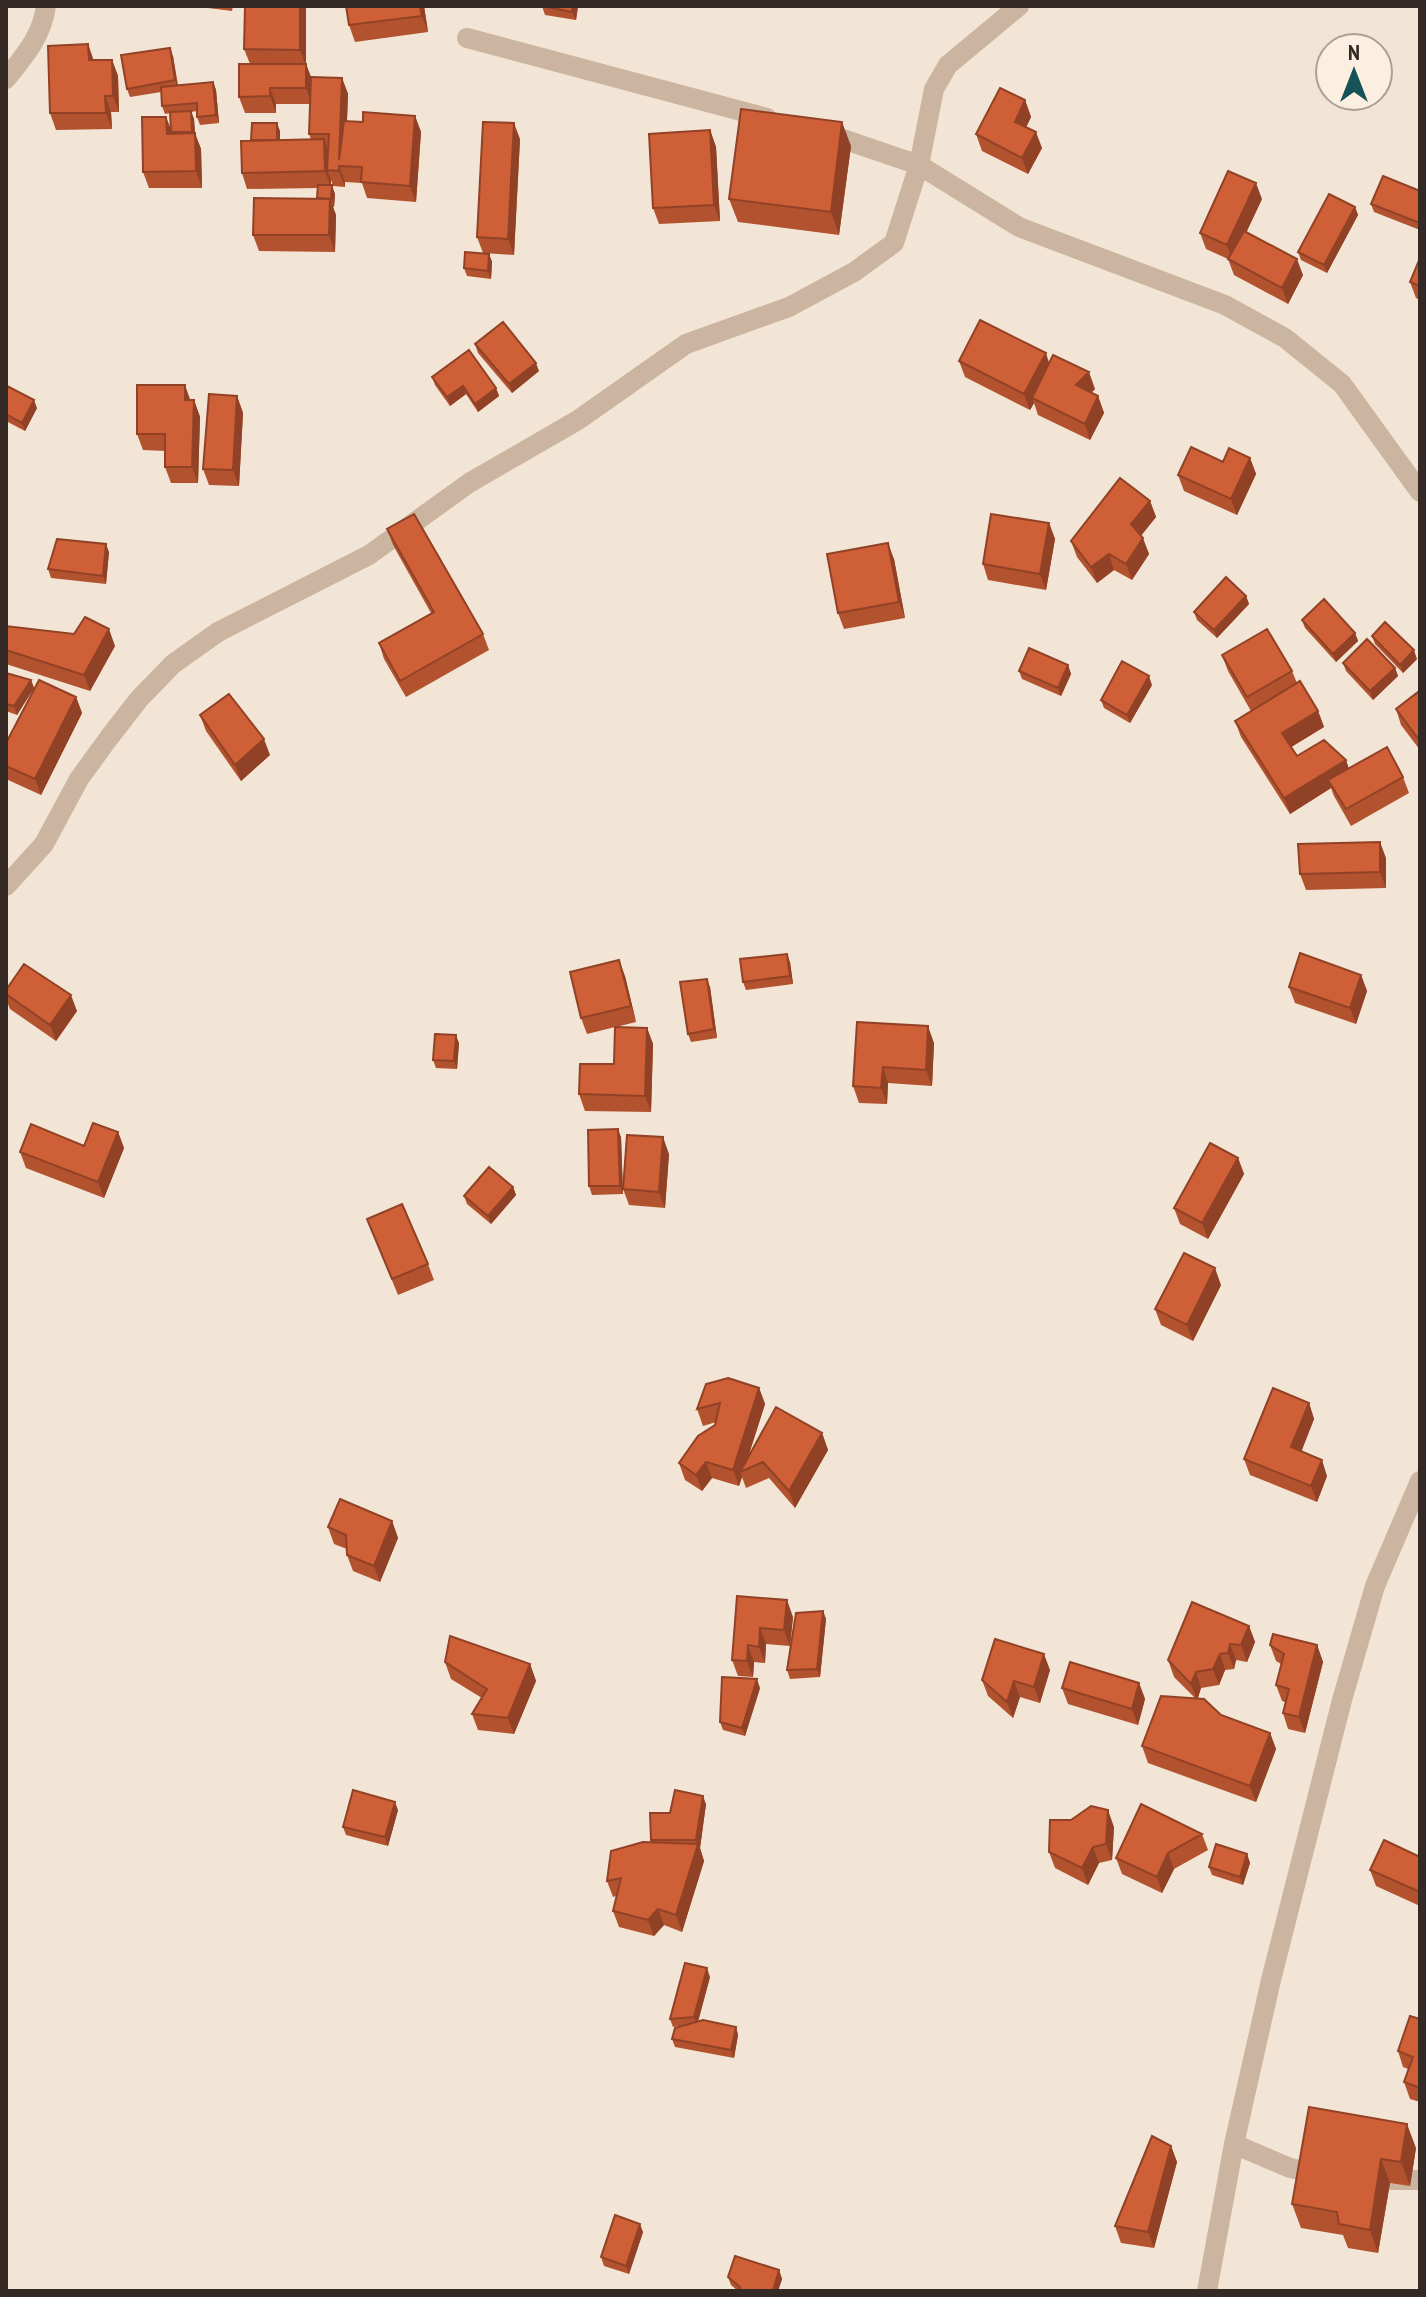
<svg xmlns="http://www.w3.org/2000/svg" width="1426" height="2297" font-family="'PT Sans Narrow',sans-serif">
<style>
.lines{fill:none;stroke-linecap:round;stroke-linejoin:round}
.street{stroke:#cbb5a0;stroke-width:20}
.wall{fill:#b2522e}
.shaded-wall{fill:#914226}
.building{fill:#cf5f36;stroke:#914226;stroke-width:2}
</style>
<rect width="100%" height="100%" fill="#f2e5d5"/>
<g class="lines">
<path class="street" d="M467,38l300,80
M6,79c19,-24 36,-43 40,-73
M825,133l94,32 100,62 206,78 60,33 57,46 78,108
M6,886l38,-42 35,-65 29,-40 31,-40 34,-35 45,-32 151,-77 100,-72 109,-63 108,-76 103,-37 65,-35 40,-29 25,-78 15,-76 14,-24 71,-59
M1234,2144l56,24 34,7
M1384,2180h36
M1207,2291l27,-147 37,-164 71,-280 33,-114 45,-105"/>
</g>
<path class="wall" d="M208,6h25l-1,5 -24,-3z
M306,6v58l5,13 31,1 6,16 -1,27 16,1 52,-6 6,16 -5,70 -49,-4 -5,-15 -17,-1v5l-12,-1 -2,-6v5l4,9 -1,13h-1l3,8 -1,37 -76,-1 -6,-16 64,-37 1,-10 -71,1 -5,-16 9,-33 29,-9v9l31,-1 -2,-5 1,-30h-34v9h-31l-6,-16 11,-33 -6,-15z
M346,6h78l4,26 -73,10 -6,-17z
M542,6h36l-2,14 -31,-5z
M173,56l5,29 35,-3 3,8 3,33 -19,2 -3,-8v-6l-6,1 3,7 1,14 6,16 1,39h-53l-6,-16 23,-55 5,13v-17l-6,1 -3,-8 -1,-14 -31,5 -3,-8z
M94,60h18l6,16 1,36h-8l1,17 -56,1 -6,-17z
M1025,100l6,17 -5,10 16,21 -14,26 -46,-23 -6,-17z
M710,130l6,17 4,74 -61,3 -6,-16z
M520,139l-6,116 -31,-2 -6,-16z
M851,146l-12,89 -101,-13 -9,-23z
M1420,191v39l-46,-18 -3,-8z
M1262,199l-16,33 57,43 -15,29 -54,-29 -6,-16 -22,-10 -6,-16z
M1355,207l3,8 -31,58 -26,-13 -3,-8z
M489,254l3,8 -1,17 -24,-3 -3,-8z
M1420,258v42l-4,-2 -6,-16z
M475,344l64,27 -27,22 -34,-40z
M959,361l90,2 46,26 -4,4 7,3 6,17 -14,27 -52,-25 -4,-12 -4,7 -65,-33z
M432,377l64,11 3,8 -21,16 -12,-18 -16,12 -15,-21z
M6,387l31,21 -12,23 -19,-10z
M237,396l6,17 -4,73 -30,-1 -6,-16z
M191,400h3l6,17 -2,66h-27l-6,-16v-16l-22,-1 -6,-16z
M1250,458l6,16 -19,41 -53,-24 -6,-16 45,-13z
M1150,501l6,16 -15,19 8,18 -17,26 -18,-10 -17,13 -20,-26 -6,-16z
M1049,523l6,16 -9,51 -58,-10 -5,-16z
M387,529l96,105 6,16 -83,47 -22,-38 -5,-16 52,-30 -38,-68z
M109,552l-3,32 -55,-6 -3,-9z
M894,559l11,59 -61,11 -6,-16z
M1246,596l3,8 -32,34 -20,-18 -3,-8z
M1302,620l53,13 3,8 -22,21 -31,-34z
M6,626l109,20 -25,45 -84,-27z
M1372,636l45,23 -14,14 -28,-29z
M1222,655l70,16 5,12 21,28 6,16 -33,20 6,9 49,4 3,9 54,8 6,16 -58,33 -17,-30 -3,-8 -41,26 -49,-77 -6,-16 16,-10 -23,-40z
M1343,663l52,5 3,8 -25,24 -27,-29z
M1068,665l3,9 -10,22 -39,-17 -3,-8z
M6,673l25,7 3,8 -17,27 -11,-4z
M1152,685l-22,38 -26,-15 -3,-8z
M1420,695v55l-19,-25 -5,-16z
M76,697l6,16 -41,82 -35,-16v-36z
M200,715l70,40 -29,26 -35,-50z
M1386,858v30l-80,2 -6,-16z
M790,962l3,22 -47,6 -3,-8z
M1361,975l6,16 -11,33 -61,-21 -6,-16z
M625,976l11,46 -20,5 31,1 6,16 -2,68 -66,-1 -6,-17 35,-30 1,-37 -28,7 -6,-16z
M710,987l7,51 -26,4 -3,-8z
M6,990l71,21 -21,30 -46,-32 -4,-10z
M857,1022l77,21 -2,43 -44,-3 -1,21 -28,-1 -6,-17z
M459,1043l-2,26 -21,-1 -3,-8z
M118,1132l6,16 -20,50 -78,-30 -6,-16 64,-6z
M621,1137l2,57 -31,1 -3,-9z
M669,1154l-4,54 -36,-3 -6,-16z
M1238,1158l6,16 -36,65 -28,-15 -6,-16z
M513,1187l3,8 -25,29 -24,-20 -3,-8z
M367,1219l61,45 6,16 -36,15z
M1221,1285l-28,56 -32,-16 -6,-16z
M759,1388l6,16 -17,53 74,-24 6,17 -33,58 -26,-30 -23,10 -4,-11 -3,9 -27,-8 -10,13 -17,-11 -6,-17 36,-38 1,-3 -13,4 -6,-17z
M1309,1403l5,16 -13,32 26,25 -10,26 -67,-27 -6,-16z
M392,1521l6,17 -18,44 -27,-11 -6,-16v-6l-13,-5 -6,-17z
M737,1596l56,21 -3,29 -24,-2 -1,19 -11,-1 -1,15 -15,-1 -6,-16z
M823,1611l3,8 -6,58 -30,2 -3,-9z
M1249,1626l6,16 -8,20 -11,-2 -2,9 -9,1 -6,15 -18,3 -3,10 23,17 49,18 6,16 -20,53 -108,-39 -6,-17 53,-48 -21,-21 -6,-17z
M1270,1645h47l6,17 -18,71 -17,-4 -5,-16 2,-11 -3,-1 -6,-16 5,-21 -5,-3z
M445,1662l85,2 6,17 -22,53 -36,-4 -6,-16 10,-16 -31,-19z
M1050,1670l-10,33 -20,-6 -7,21 -25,-22 -6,-16z
M1139,1683l6,16 -7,26 -70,-21 -6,-16z
M760,1688l-15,48 -22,-6 -3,-8z
M706,1804l-6,44 4,13 -22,71 -18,-7 -10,11 -35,-9 -6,-16 3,-15 -3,1 -6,-16 44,-39v-2l19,-27z
M398,1810l-10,36 -42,-11 -3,-8z
M1114,1827l-2,33 -13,3 -11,22 -33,-17 -6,-16z
M1202,1834l6,16 -34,19 -12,24 -40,-19 -6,-16z
M1247,1854l3,9 -7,22 -31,-10 -3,-8z
M1420,1857v49l-44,-20 -6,-16z
M710,1977l-12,45 38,5 2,8 -4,23 -59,-11 -3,-8 10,-13 -9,1 -3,-8z
M1420,2019v83l-10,-3 -6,-17 4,-13 -5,-2 -5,-16z
M1309,2107l107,41 -6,38 -20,-3 -12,70 -30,-5 -5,-13 -42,-7 -9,-24z
M1171,2146l6,16 -23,86 -33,-5 -6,-17z
M643,2232l-14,42 -25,-8 -3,-9z
M779,2270l3,9 -4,12h-40l-7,-6 -3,-8z"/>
<path class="shaded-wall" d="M300,6h6v60l-6,-16z
M420,6h4l4,26 -6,-16z
M573,6h5l-2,14 -4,-8z
M88,44l6,17 -5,-1z
M170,48l3,8 5,33 -3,-9z
M112,60l6,16 1,36 -6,-16z
M306,64l6,16v24l-6,-16z
M342,78l6,16 -3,72 -6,-6z
M213,82l3,8 3,33 -3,-8z
M270,88l6,16v9l-6,-17z
M105,96l6,16 1,17 -6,-16z
M1025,100l6,17 -10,21 -6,-16z
M191,111l3,8 1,15 6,15 1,39 -6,-17 -1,-32 -3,-7z
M415,116l6,16 -5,70 -6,-16z
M166,117l6,16 1,17 -6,-16z
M842,122l9,24 -12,89 -8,-23z
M277,123l3,8v22l-3,-9z
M514,123l6,16 -6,116 -6,-16z
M710,130l6,17 4,74 -6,-16z
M1036,132l6,16 -14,26 -6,-16z
M324,139l6,16 -3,15 4,10v8l-6,-17z
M339,166l6,16v5l-6,-16z
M1256,183l6,16 -29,62 -6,-16z
M332,185l3,9 -1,13 -3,-8z
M330,199l6,16 -1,37 -6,-17z
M1355,207l3,8 -31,58 -3,-8z
M489,254l3,8 -1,17 -3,-8z
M1297,259l6,16 -15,29 -6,-16z
M1046,353l5,16 -19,29 2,5 -4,7 -6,-16z
M536,363l3,8 -27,22 -3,-9z
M1089,372l6,17 -13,13 -6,-17z
M185,385l6,17 -6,-2z
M463,386l3,8 -16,12 -3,-9z
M496,388l3,8 -21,16 -3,-8z
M237,396l6,17 -4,73 -6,-16z
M1098,396l6,17 -14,27 -5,-16z
M34,400l3,8 -12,23 -3,-8z
M194,400l6,17 -2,66 -6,-16z
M1250,458l6,16 -19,41 -6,-16z
M1150,501l6,16 -19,23 -6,-16z
M1049,523l6,16 -9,51 -6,-16z
M1143,538l6,16 -17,26 -6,-16z
M888,543l6,16 11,59 -6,-16z
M106,544l3,8 -3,32 -3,-8z
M1109,554l5,16 -17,13 -6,-16z
M1246,596l3,8 -32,34 -3,-8z
M109,629l6,17 -25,45 -6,-16z
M1355,633l3,8 -22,21 -3,-8z
M1414,650l3,9 -14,14 -3,-8z
M1068,665l3,9 -10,22 -3,-8z
M1395,668l3,8 -25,24 -3,-9z
M1149,676l3,9 -22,38 -3,-8z
M31,680l3,8 -17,27 -3,-9z
M76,697l6,16 -41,82 -6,-16z
M1318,711l6,16 -36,22 -6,-16z
M264,739l6,16 -29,26 -6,-16z
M1346,760l5,16 -23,4 3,8 -41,26 -6,-16z
M1380,842l6,16v30l-6,-16z
M787,954l3,8 3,22 -3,-8z
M619,960l6,16 11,46 -5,-16z
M1361,975l6,16 -11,33 -6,-16z
M707,979l3,8 7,51 -3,-9z
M71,995l6,16 -21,30 -6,-16z
M928,1026l6,17 -2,43 -6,-16z
M647,1028l6,16 -2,68 -6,-16z
M456,1035l3,8 -2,26 -3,-8z
M883,1067l5,16 -1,21 -6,-16z
M618,1129l3,8 2,57 -3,-8z
M118,1132l6,16 -20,50 -6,-16z
M663,1137l6,17 -4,54 -6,-16z
M1238,1158l6,16 -36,65 -6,-16z
M513,1187l3,8 -25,29 -3,-8z
M1215,1268l6,17 -28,56 -6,-16z
M759,1388l6,16 -21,66 -4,2 2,5 -3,9 -6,-16z
M1309,1403l5,16 -17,44 -6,-16z
M822,1433l6,17 -33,58 -6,-17z
M1322,1460l5,16 -10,26 -6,-16z
M706,1462l6,16 -10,13 -6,-16z
M392,1521l6,17 -18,44 -6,-16z
M787,1600l6,17 -3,29 -6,-16z
M823,1611l3,8 -6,58 -3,-8z
M1249,1626l6,16 -8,20 -6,-17z
M760,1628l6,16 -1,19 -6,-16z
M1230,1644l6,16 -2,9 -6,-16z
M748,1645l6,17 -1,15 -6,-16z
M1317,1645l6,17 -18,71 -6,-16z
M1044,1654l6,16 -10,33 -6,-16z
M1220,1654l5,16 -6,15 -6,-16z
M530,1664l6,17 -22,53 -6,-16z
M1196,1672l5,16 -4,12 -6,-16z
M757,1679l3,9 -15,48 -3,-8z
M1014,1681l6,16 -7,21 -6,-16z
M1139,1683l6,16 -7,26 -6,-16z
M1270,1733l6,16 -20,53 -6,-16z
M703,1796l3,8 -6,44 4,13 -22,71 -6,-17 22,-70 -2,-5z
M395,1802l3,8 -10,36 -3,-9z
M1108,1810l6,17 -2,33 -6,-16z
M1093,1847l6,16 -11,22 -6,-17z
M1168,1853l6,16 -12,24 -5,-16z
M1247,1854l3,9 -7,22 -3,-8z
M658,1909l6,16 -10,11 -6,-16z
M707,1968l3,9 -13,48 -3,-8z
M736,2027l2,8 -4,23 -3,-8z
M1407,2124l9,24 -6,38 -9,-24z
M1171,2146l6,16 -23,86 -6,-16z
M1381,2159l9,24 -12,70 -8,-23z
M640,2224l3,8 -14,42 -3,-8z
M779,2270l3,9 -4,12h-5z"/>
<path class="building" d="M245,6h55v44l-56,-1z
M346,6h74l2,10 -73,9z
M542,6h31l-1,6z
M88,44l1,16h23l1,36h-8l1,17h-56l-2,-67z
M170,48l5,32 -48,9 -6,-34z
M239,64h67v24h-36v8l-31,1z
M311,77l31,1 -3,82 5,-39 19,1v-10l52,4 -5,70 -49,-4 1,-15 -23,-1v5l-12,-1 2,-36h-20z
M213,82l3,33 -19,2v-14l-35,3 -1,-19z
M1000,88l25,12 -10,22 21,10 -14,26 -46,-24z
M741,109l101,13 -11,90 -102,-13z
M191,111l1,21h-21l-1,-20z
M142,117h24l1,17 28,-1 1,38 -53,1z
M483,122l31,1 -6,116 -31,-2z
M252,123h25v17h-26z
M710,130l4,75 -61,3 -4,-74z
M324,139l1,32 -83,2 -1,-32z
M1228,171l28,12 -29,62 -27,-12z
M1383,176l37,15v32l-49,-19z
M318,185h14l-1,14 -14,-1z
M1329,194l26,13 -31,58 -26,-13z
M254,198l76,1 -1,36h-76z
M1244,231l53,28 -15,29 -54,-29z
M465,252l24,2 -1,17 -24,-3z
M1420,258v28l-10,-4z
M980,320l66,33 -22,41 -65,-33z
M503,322l33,41 -27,21 -34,-40z
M469,350l27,38 -21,16 -12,-18 -16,11 -15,-20z
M1053,355l36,17 -13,13 22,11 -13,28 -53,-26z
M137,385h48v15h9l-2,67h-27v-33h-28z
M7,386l27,14 -12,23 -16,-9z
M209,394l28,2 -4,74 -30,-1z
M1191,447l32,15 6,-14 21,10 -19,41 -53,-24z
M1120,478l30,23 -19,23 12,14 -17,26 -17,-10 -18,13 -20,-26z
M414,514l69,120 -83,47 -21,-38 55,-31 -47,-83z
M991,514l58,9 -9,51 -57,-10z
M57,539l49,5 -3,32 -55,-7z
M888,543l11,59 -61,11 -11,-59z
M1226,577l20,19 -32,34 -20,-18z
M1324,599l31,34 -22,21 -31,-34z
M85,617l24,12 -25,46 -78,-25v-24l68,8z
M1385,622l29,28 -14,15 -28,-29z
M1267,629l25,42 -45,26 -25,-42z
M1367,639l28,29 -25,23 -27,-28z
M1029,648l39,17 -10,23 -39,-17z
M1122,661l27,15 -22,39 -26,-15z
M6,673l25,7 -17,26 -8,-2z
M39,680l37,17 -41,82 -29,-13v-23z
M1300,681l18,30 -36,22 15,23 27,-16 22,20 -62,38 -49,-77z
M1418,692l2,3v46l-24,-32z
M229,694l35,45 -29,26 -35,-50z
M1387,747l16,30 -57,32 -18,-29z
M1380,842v30l-80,2 -2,-30z
M1300,953l61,22 -11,33 -61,-21z
M787,954l3,22 -47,6 -3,-23z
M619,960l12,46 -50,12 -11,-46z
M24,964l47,31 -21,30 -44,-31v-4z
M707,979l7,50 -26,5 -8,-52z
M857,1022l71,4 -2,44 -43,-3 -2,21 -28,-2z
M615,1027l32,1 -2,68 -66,-2 1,-30h34z
M435,1034l21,1 -2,26 -21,-1z
M93,1123l25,9 -20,50 -78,-30 11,-28 53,22z
M618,1129l2,57h-31l-1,-56z
M627,1135l36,2 -4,55 -36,-3z
M1210,1143l28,15 -36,65 -28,-15z
M489,1167l24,20 -25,29 -24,-20z
M402,1204l26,60 -36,15 -25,-60z
M1184,1253l31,15 -28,57 -32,-16z
M728,1378l31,10 -26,82 -27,-8 -10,13 -17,-12 19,-27 17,-11 5,-22 -23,6 9,-25z
M1273,1388l36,15 -18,44 31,13 -11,26 -67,-27z
M776,1407l46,26 -33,58 -26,-29 -23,10z
M340,1499l52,22 -18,45 -27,-11 -1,-20 -18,-8z
M737,1596l50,4 -3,30 -24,-2 -1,19 -11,-2 -1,16 -15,-1z
M1192,1602l57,24 -8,19 -11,-1 -2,9 -8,1 -7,15 -17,3 -5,12 -23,-24z
M823,1611l-6,58 -30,1 9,-57z
M1273,1634l44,11 -18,72 -16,-4 6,-24 -13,-4 8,-31 -14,-9z
M450,1636l80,28 -22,54 -36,-4 15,-25 -42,-27z
M995,1639l49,15 -10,33 -20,-6 -7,21 -25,-22z
M1070,1662l69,21 -7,26 -70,-21z
M722,1677l35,2 -15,49 -22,-6z
M1161,1696l43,3 17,16 49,18 -20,53 -108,-40z
M353,1790l42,12 -10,35 -42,-10z
M675,1790l28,6 -7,44h-45l-1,-27h20z
M1141,1804l61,30 -34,19 -11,24 -41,-19z
M1091,1806l17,4 -2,34 -13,3 -11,21 -33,-16 1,-32h21z
M1384,1840l36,17v35l-50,-22z
M643,1842l55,2 -22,71 -18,-6 -10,11 -35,-9 8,-33 -14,3 4,-30z
M1216,1844l31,10 -7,23 -31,-10z
M685,1963l22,5 -13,49 -24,2z
M1410,2016l10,3v69l-16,-6 9,-25 -15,-6z
M703,2020l33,7 -5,23 -59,-11 3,-11z
M1309,2107l98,17 -6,38 -20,-3 -11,71 -31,-6 -2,-12 -45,-8z
M1152,2136l19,10 -23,86 -33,-6z
M615,2215l25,9 -14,42 -25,-9z
M735,2256l44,14 -6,21h-34l1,-4 -12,-10z"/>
<rect width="1426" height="2297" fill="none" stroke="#342924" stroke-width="16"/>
<g transform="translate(1354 72)"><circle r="38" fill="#faefe1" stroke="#aba095" stroke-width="2"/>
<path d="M0-6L14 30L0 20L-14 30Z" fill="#175258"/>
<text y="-12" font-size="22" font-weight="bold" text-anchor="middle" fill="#342924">N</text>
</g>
</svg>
